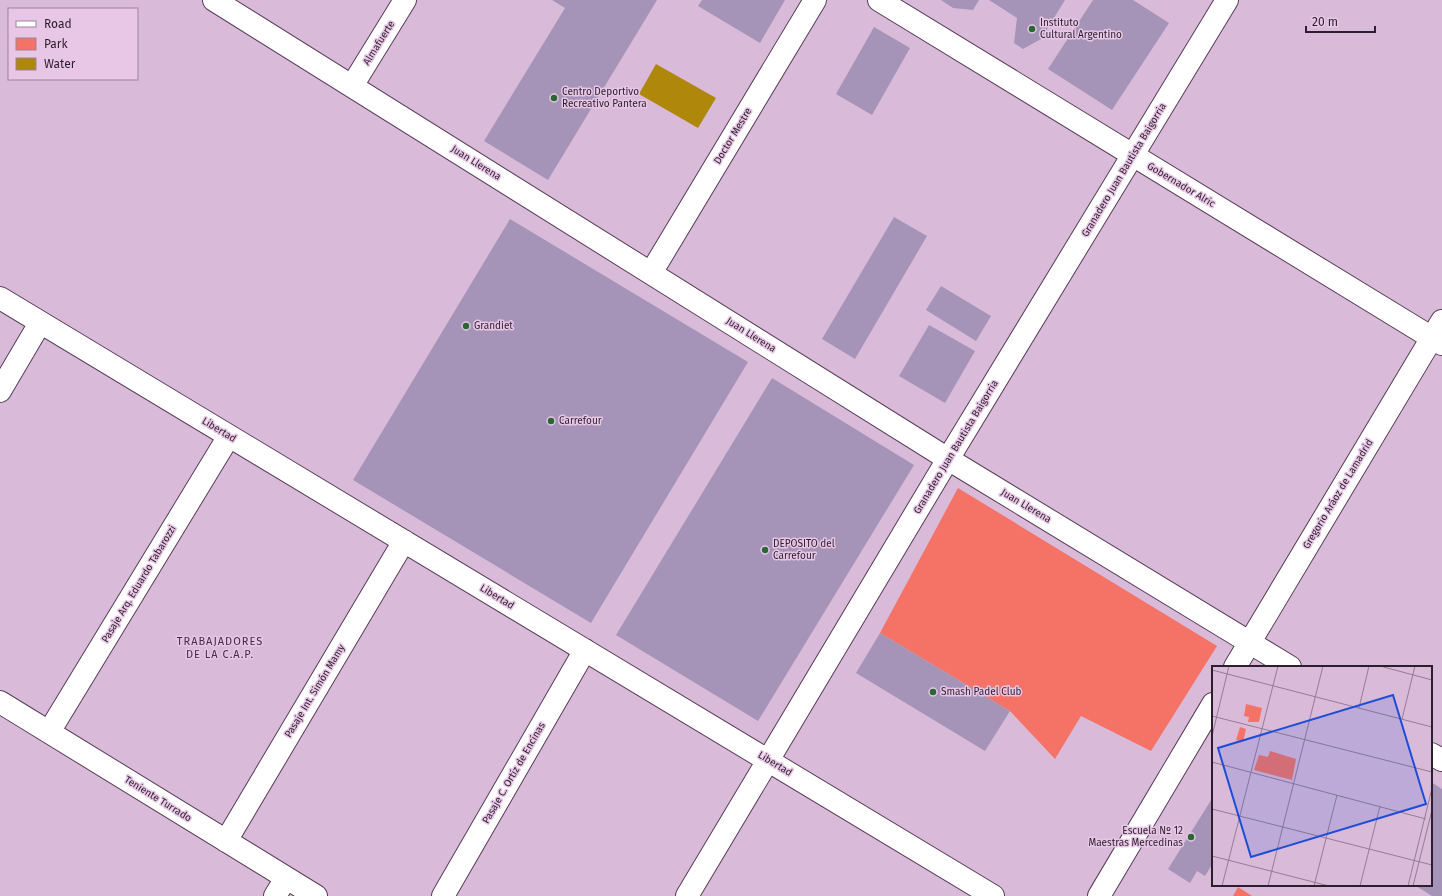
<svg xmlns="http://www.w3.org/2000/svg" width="1442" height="896" font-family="'Fira Sans',sans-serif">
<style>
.green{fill:#f47266}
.water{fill:#af870b}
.building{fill:#a694b8}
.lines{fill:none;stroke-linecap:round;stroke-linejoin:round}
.minor-casing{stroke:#593e58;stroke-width:24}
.minor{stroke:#fff;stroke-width:22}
.poi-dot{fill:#276933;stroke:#e8c6e6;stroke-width:1.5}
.labels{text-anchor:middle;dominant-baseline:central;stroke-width:3;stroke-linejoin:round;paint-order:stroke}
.poi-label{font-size:10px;fill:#2b1f2b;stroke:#e8c6e6;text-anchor:start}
.street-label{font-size:10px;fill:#2b1f2b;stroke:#e8c6e6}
.neighbourhood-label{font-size:11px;letter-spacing:1px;fill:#462b45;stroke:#e8c6e6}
.inset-road{fill:none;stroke:#947c93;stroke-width:1}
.view{fill:#1d4ed8;fill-opacity:0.15;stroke:#1d4ed8;stroke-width:2}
.inset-edge{fill:none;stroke:#2b1f2b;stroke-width:2}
</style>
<rect width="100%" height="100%" fill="#dabad9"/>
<path class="green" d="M958,488l259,158 -66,105 -70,-35 -26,43 -45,-48 -130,-78z
M1238,887l14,9h-19z"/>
<path class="water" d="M656,64l60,34 -18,30 -59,-34z"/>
<path class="building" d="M552,0h105l-109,180 -64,-39 81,-133z
M702,0h83l-25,43 -62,-37z
M941,0h38l-6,10 -20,-2z
M989,0h76l-24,39 -18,10 -9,-6 3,-25z
M1093,0h40l36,23 -57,87 -64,-41z
M874,27l36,21 -38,67 -36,-21z
M894,217l33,19 -72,123 -33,-20z
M510,219l238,143 -157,261 -238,-143z
M941,286l50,30 -15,25 -50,-31z
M929,325l46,26 -30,52 -46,-27z
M772,378l142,87 -156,256 -142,-86z
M880,633l130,78 -25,40 -129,-78z
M1431,782l11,7v107h-10l-16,-10 15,-1z
M1213,797v66l-8,13 -8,-5 -7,12 -22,-14z"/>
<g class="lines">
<g class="minor-casing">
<path id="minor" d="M214,0l734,459 342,208
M879,0l563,344
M352,86l53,-86
M651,273l164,-273
M0,298l993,598
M0,391l40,-68
M1235,667l207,-346
M0,702l316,194
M49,732l180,-296
M1431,754l11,6
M226,841l178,-300
M275,896l11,-18
M443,896l142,-246
M687,896l261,-437 279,-459
M1099,896l114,-192"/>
</g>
<use href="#minor" class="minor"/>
</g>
<g class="poi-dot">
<circle cx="1032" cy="29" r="4"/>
<circle cx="554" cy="98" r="4"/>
<circle cx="466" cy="326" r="4"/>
<circle cx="551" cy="421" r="4"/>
<circle cx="765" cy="550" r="4"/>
<circle cx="933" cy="692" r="4"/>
<circle cx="1191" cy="837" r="4"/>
</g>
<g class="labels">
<g class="poi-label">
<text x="1040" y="23">Instituto<tspan x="1040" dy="12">Cultural Argentino</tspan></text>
<text x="562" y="92">Centro Deportivo<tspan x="562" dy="12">Recreativo Pantera</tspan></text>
<text x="474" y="326">Grandiet</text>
<text x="559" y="421">Carrefour</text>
<text x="773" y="544">DEPOSITO del<tspan x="773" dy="12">Carrefour</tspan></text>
<text x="941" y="692">Smash Padel Club</text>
<text x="1183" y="831" text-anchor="end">Escuela Nº 12<tspan x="1183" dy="12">Maestras Mercedinas</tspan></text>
</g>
<g class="street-label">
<text transform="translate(379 43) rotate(-58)">Almafuerte</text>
<text transform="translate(733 136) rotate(-59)">Doctor Mestre</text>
<text transform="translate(476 163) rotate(32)">Juan Llerena</text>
<text transform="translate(1124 170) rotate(-59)">Granadero Juan Bautista Baigorria</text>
<text transform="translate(1181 185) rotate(31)">Gobernador Alric</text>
<text transform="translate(751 335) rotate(32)">Juan Llerena</text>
<text transform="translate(219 430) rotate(31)">Libertad</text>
<text transform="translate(956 447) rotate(-59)">Granadero Juan Bautista Baigorria</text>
<text transform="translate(1338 494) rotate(-59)">Gregorio Aráoz de Lamadrid</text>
<text transform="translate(1026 506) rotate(31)">Juan Llerena</text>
<text transform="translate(139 584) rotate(-59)">Pasaje Arq. Eduardo Tabarozzi</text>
<text transform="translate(497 597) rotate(31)">Libertad</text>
<text transform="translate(315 691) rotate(-59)">Pasaje Int. Simón Mamy</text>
<text transform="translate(775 764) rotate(31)">Libertad</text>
<text transform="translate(514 773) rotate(-60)">Pasaje C. Ortíz de Encínas</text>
<text transform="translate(158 799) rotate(32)">Teniente Turrado</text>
</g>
<g class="neighbourhood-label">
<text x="220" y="641">TRABAJADORES<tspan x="220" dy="13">DE LA C.A.P.</tspan></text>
</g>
</g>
<g transform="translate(1212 666)">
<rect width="220" height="220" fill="#dabad9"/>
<path d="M34,38l16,4 -3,14h-11l1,-5 -5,-1zM28,61l6,2 -3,13 -7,-2zM58,85l26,8 -4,21 -38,-10 5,-15 9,2z" fill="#f47266"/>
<path class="inset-road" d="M168,0l52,14M0,4l220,57M147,42l10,-42M0,50l220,56M190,53l13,-53M0,70l17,-70M0,96l214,57M0,143l220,56M0,190l117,30M10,220l56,-220M56,220l55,-220M102,220l23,-91M148,220l20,-80M196,220l24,-98M201,220l19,-76"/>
<path class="view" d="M181,29l33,109 -175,53 -33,-109z"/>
<rect width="220" height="220" class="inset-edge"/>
</g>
<rect x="8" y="8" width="130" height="72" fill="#e8c6e6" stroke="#9c839b"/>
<rect x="16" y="21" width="20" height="6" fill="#ffffff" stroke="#9c839b"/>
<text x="44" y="28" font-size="12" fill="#2b1f2b">Road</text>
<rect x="16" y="38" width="20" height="12" fill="#f47266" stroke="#9c839b"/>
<text x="44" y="48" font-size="12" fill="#2b1f2b">Park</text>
<rect x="16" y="58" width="20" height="12" fill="#af870b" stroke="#9c839b"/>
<text x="44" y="68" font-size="12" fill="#2b1f2b">Water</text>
<path d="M1306 26v6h69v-6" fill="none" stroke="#2b1f2b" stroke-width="2"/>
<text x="1312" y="26" font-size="12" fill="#2b1f2b" stroke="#e8c6e6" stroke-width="3" paint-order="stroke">20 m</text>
</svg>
